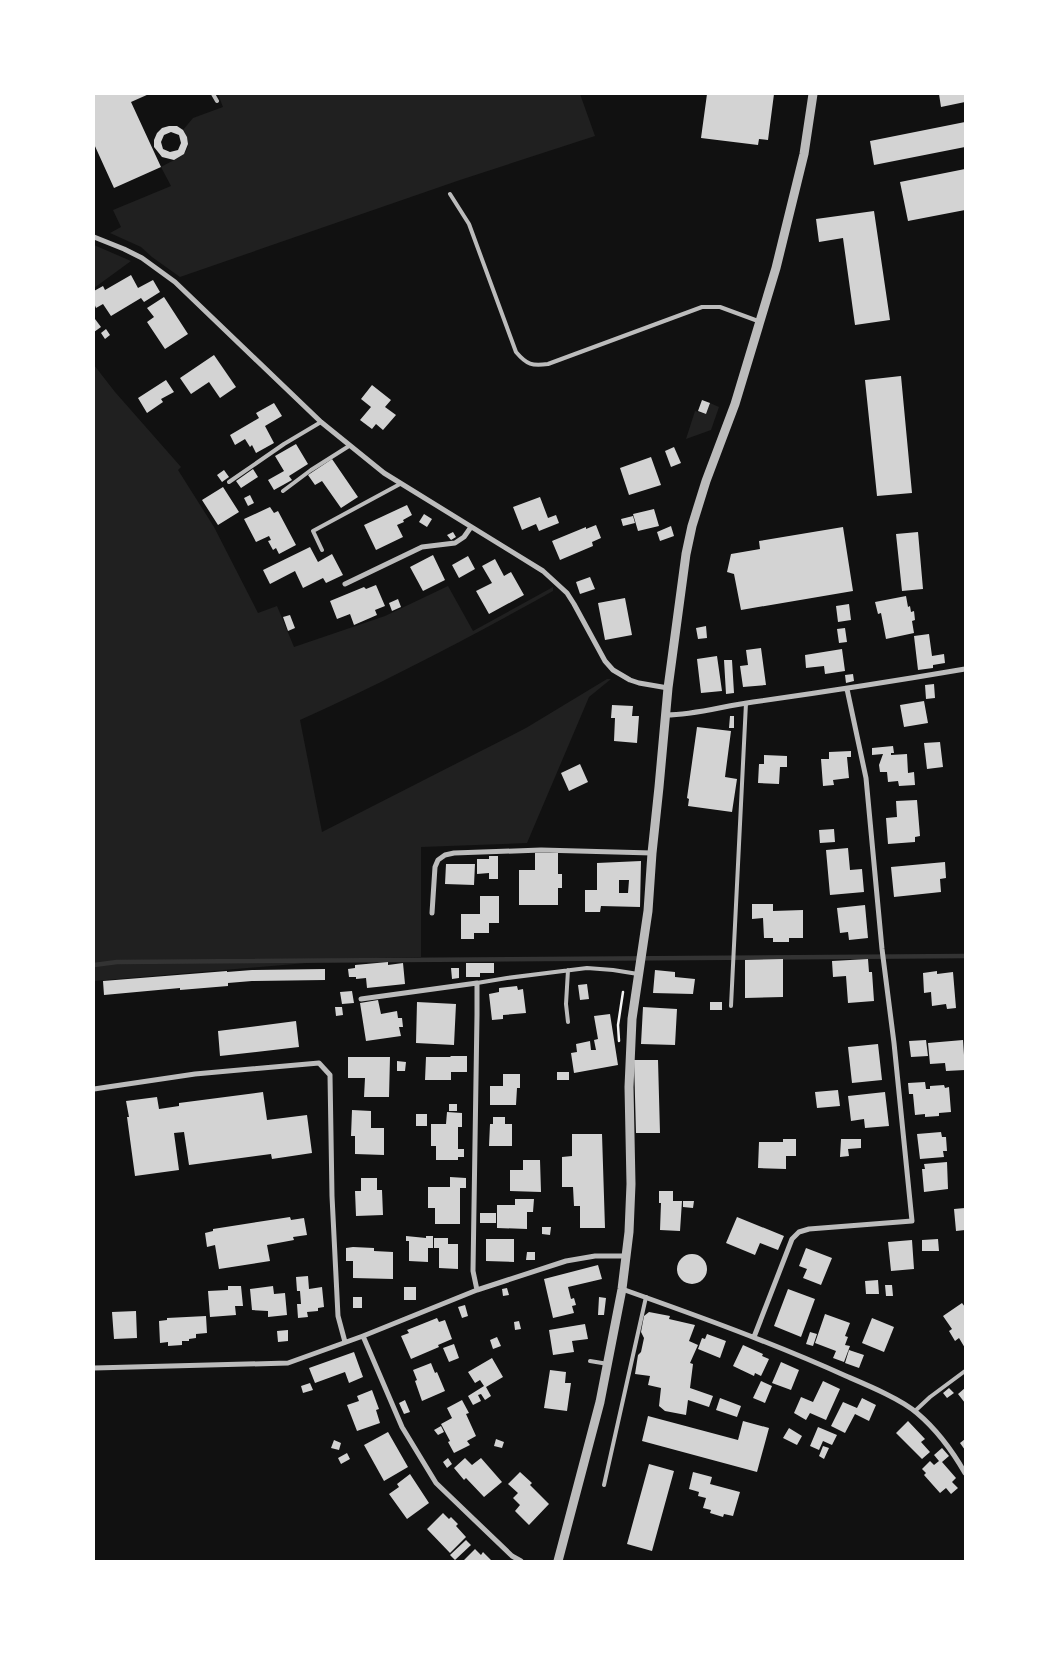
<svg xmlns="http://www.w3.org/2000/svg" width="1059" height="1655" font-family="Helvetica,sans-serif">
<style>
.green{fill:#202020}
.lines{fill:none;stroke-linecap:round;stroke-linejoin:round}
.stream{stroke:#333;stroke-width:4.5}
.building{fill:#d3d3d3;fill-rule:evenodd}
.path{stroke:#f5f5f5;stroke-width:2.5}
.service{stroke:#bcbcbc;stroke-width:4}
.minor{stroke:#bcbcbc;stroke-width:5}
.tertiary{stroke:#bcbcbc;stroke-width:9}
</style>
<rect width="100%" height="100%" fill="#111"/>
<path class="green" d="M218,94h362l15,42 -135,44 -280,97 -28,-20 -11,-10 -31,-14 11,-6 -8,-17 58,-24 -10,-19c16,-9 37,-14 22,-37l10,-12 30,-11z
M94,245l37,16 -37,27z
M94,365l21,27 66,75 -3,3 36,57 44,86 19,-7 17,41 91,-31 63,-30 25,45 80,-44v4c-83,46 -166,90 -253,129l22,112 204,-104 81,-49h4l-22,18 -62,146 -106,4v110l-89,2 -2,2 -236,20z
M710,403l9,4 -8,23 -25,9 9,-28 11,3z"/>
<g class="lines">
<path class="stream" d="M94,965l23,-3 848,-6"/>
</g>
<path class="building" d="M94,94h55l-18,8 30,65 -47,21 -20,-44z
M707,94h67l-6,46 -9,-1 -1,6 -57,-7z
M939,94h26v8l-24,5z
M965,122v25l-91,18 -4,-24z
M169,126h8l6,4 4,7 1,7 -4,10 -10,6 -12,-3 -8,-10v-7l3,-7 5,-5zM171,132l8,3 2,8 -3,7 -8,2 -7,-3 -2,-7 3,-7z
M965,169v41l-57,11 -8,-39z
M874,211l16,109 -35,5 -12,-87 -24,4 -3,-23z
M131,275l7,13 15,-8 7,12 -16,10 -3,-4 -30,18 -8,-12 -7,4 -2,-5v-12l9,-5 2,4z
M164,297l24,37 -23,15 -18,-27 7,-5 -7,-9z
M95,319l6,8 -7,5v-12z
M106,329l4,6 -5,4 -4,-6z
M214,355l22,32 -16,11 -11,-16 -18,12 -11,-16z
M901,376l11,117 -35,3 -12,-116z
M166,380l8,12 -13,7 2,3 -16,11 -9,-15z
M372,385l19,15 -6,7 11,8 -13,15 -7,-6 -4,5 -12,-9 11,-13 -10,-8z
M702,400l8,3 -4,11 -8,-3z
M274,403l8,13 -17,10 9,17 -18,10 -4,-8 -2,2 -5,-8 -10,6 -5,-10 29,-17 -3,-5z
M296,444l12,20 -19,12 3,4 -18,10 -6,-10 16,-9 -9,-15z
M674,447l7,16 -10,4 -6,-16z
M651,457l10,28 -32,10 -9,-27z
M332,459l26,38 -17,11 -19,-27 -7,4 -7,-10z
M253,469l5,8 -17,11 -5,-7z
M224,470l5,7 -7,5 -5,-7z
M223,487l16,25 -21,13 -16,-25z
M250,495l4,8 -6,3 -4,-8z
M540,497l8,21 8,-3 3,8 -20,8 -3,-7 -14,6 -9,-23z
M407,505l5,10 -9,5 1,2 -7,3 6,12 -27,13 -12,-25z
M270,507l4,6 4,-2 18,34 -17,9 -3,-6 -3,2 -5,-9 3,-1 -2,-4 -13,6 -12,-23z
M654,509l5,17 -21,5 -5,-17z
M424,514l8,5 -5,8 -8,-5z
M633,516l2,7 -12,3 -2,-7z
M596,525l5,13 -9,4 1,4 -33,14 -8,-19 34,-14v2z
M671,526l3,10 -14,5 -3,-9z
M843,527l10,64 -112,19 -7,-36 -7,-2 4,-18 29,-5 -1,-8z
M453,532l3,5 -5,3 -4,-5z
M918,532l5,57 -21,2 -6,-57z
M310,547l8,15 14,-8 11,21 -17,8 -3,-5 -20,10 -8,-17 -25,13 -7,-14z
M433,555l12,25 -22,11 -13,-24z
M468,556l7,13 -16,9 -7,-13z
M495,559l9,17 7,-4 13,23 -35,19 -13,-23 16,-8 -10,-17z
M590,577l5,12 -15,5 -4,-12z
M376,585l9,21 -10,4 2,5 -23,10 -4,-11 -13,5 -7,-18 34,-14 2,2z
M906,596l2,11 2,-1 1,6 3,-1 1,9 -3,1 2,12 -28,6 -5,-26 -3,1 -3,-12z
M625,598l7,37 -27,5 -7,-37z
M398,599l3,8 -9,4 -3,-8z
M849,604l2,16 -13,2 -2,-16z
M290,615l5,13 -7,3 -5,-14z
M706,626l1,12 -9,1 -2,-11z
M845,628l2,14 -8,1 -2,-14z
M929,634l3,22 12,-2 1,9 -12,2v3l-15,2 -4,-34z
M761,648l5,37 -23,2 -3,-21 8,-1 -2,-15z
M842,649l3,22 -20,3 -1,-8 -18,2 -1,-13z
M717,656l5,35 -21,2 -4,-34z
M724,660h8l2,33 -8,1z
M853,674l1,7 -8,2 -1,-8z
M934,684l1,14 -9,1 -1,-14z
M924,701l4,22 -24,4 -4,-22z
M612,705l21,1 -1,10h7l-2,27 -23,-2 1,-23h-4z
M730,716h4v12h-5z
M697,727l34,4 -6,46 12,2 -5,33 -44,-6 1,-7 -2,-1z
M940,742l3,25 -16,2 -3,-26z
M893,746l1,7h-3v2l16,-1 1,19 6,-1 1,13 -16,1 -1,-5 -10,1 -1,-10h-7l-1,-7 4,-11 -11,1v-7z
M851,751v6h-4l2,21 -16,2 1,5 -11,1 -2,-27h8v-7z
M764,755l23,1v11h-7l-1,17 -21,-1 1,-19h5z
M580,764l8,18 -19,9 -8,-18z
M917,800l3,36 -5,1v5l-27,2 -2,-26 11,-1 -1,-16z
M834,829l1,13 -15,1 -1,-13z
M848,848l2,22 12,-1 2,23 -34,3 -4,-45z
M535,853h23v21h4v14h-4v17h-39v-35h16z
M489,856h9v23h-9v-6l-12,1v-15h12z
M641,861l-1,46 -39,-1 -1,6h-15v-22h12v-27zM619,880h10l-1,13h-9z
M945,862l1,16 -6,1 1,13 -47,5 -3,-30z
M446,864h29l-1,21 -29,-1z
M480,896h19v27h-10v10h-15v6h-13v-25h19z
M752,904h21v7l30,-1v28h-14v4h-16v-4h-9l-1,-20 -11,1z
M865,905l3,33 -19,2 -1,-8 -8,1 -3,-25z
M783,959v38l-38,1v-38z
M868,959l1,13h3l2,29 -26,2 -2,-27 -13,1 -1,-16z
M388,962v3l15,-2 2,21 -38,4 -1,-10 -10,1v-2h-7l-1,-8 7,-1v-3z
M466,963h28v10h-14v4h-14z
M451,968h8v10l-7,1z
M325,969v11l-73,1 -24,2v3l-48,4v-2l-76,7 -1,-14 124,-10v1l25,-2z
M655,970l20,2v5l20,2 -2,15 -40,-1z
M937,971v3l16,-2 3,36 -9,1 -1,-5 -14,2 -1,-14 -7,1 -1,-20z
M587,984l2,15 -9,1 -2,-15z
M517,986l1,4 5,-1 3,24 -23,2v4l-11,1 -3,-26 10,-2v-4z
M352,991l2,12 -12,1 -2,-12z
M378,1000l3,14 16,-3 1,7h4l1,9h-4l2,9 -35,5 -6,-38z
M417,1002l39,2 -2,41 -38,-2z
M710,1002h12v8h-12z
M335,1007h7l1,8 -7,1z
M643,1007l34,2 -2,36 -34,-1z
M610,1014l8,51 -44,8 -3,-20 6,-1 -1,-8 14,-3 1,9h5l-2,-10 4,-1 -4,-23z
M296,1021l3,26 -79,9 -2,-25z
M926,1040l2,16 -17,1 -2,-16z
M963,1040l2,30 -19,1 -1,-8 -15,1 -2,-21z
M878,1044l4,36 -30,3 -4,-36z
M451,1056h16v16h-16v8h-26l1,-23h24z
M348,1057h42l-1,40h-25l1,-19h-17z
M634,1060h24l2,73h-24z
M397,1061l9,1 -1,9h-8z
M557,1072h12v8h-12z
M503,1074h17v14h-3l-1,17h-26v-19h13z
M925,1082l1,7h4v-3l14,-1 1,3 4,-1 2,25 -12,1v3l-14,1v-3l-10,1 -2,-21h-4l-1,-11z
M838,1090l2,16 -23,2 -2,-16z
M263,1092l4,28 40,-5 5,38 -40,6 -1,-5 -82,11 -5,-33 -10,1 5,37 -44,6 -8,-59h2l-3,-16 31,-4 2,12 20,-3v-3z
M885,1092l4,34 -24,2 -1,-9 -13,2 -3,-25z
M449,1104h8v7h-8z
M352,1110l19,1v17h13v27l-29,-1v-18h-4z
M447,1112l15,1v14h-4v22h6v8h-6v3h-22v-14h-5v-22h15z
M416,1114h11v12h-11z
M493,1117h12v7h7v22h-23l1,-22h3z
M941,1132l1,5h4l1,14h-4l1,6 -24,2 -3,-25z
M572,1134h30l3,94h-25v-22h-6l-1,-19h-11v-30l10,-1z
M783,1139h13v17h-10v13l-28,-1 1,-26h24z
M841,1139h20v9l-13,1 1,7 -9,1z
M523,1160h17l1,32 -31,-1v-21h13z
M947,1162l1,27 -24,3 -2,-23h3l-1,-5z
M450,1177l16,1v10h-6v36h-25v-16h-7v-21h22z
M361,1178h16v12h5l1,25 -27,1 -1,-25h6z
M659,1191h14v10h9l-2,30 -20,-1 1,-27h-2z
M515,1199h19l-1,13h-6v17l-30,-1v-23h18z
M683,1201h11l-1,7 -10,-1z
M965,1208v22l-9,1 -2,-22z
M480,1213h16v10h-16z
M290,1217l1,3 13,-2 3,17 -14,2 1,3 -27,5 3,16 -51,8 -4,-24 -8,2 -2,-14 8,-2v-2z
M737,1217l47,19 -6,14 -18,-7 -5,12 -29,-12z
M542,1227h9l-1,8 -8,-1z
M406,1236l20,2v-2h7v12h-5v14l-19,-1v-20h-3z
M434,1238h14v6h10v25l-19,-1v-20h-5z
M486,1239h28v23l-28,-1z
M938,1239l1,12h-17v-11z
M912,1240l2,29 -23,2 -3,-29z
M353,1247l21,1v3l19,1v27l-40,-1v-17h-7v-13z
M806,1248l26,10 -11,27 -18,-7 4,-9 -8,-3z
M527,1252h8v8h-9z
M677 1269a15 15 0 1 1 30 0a15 15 0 1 1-30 0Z
M598,1265l4,14 -34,8 3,12 3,-1 2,7 -4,1 2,7 -21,5 -9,-39z
M308,1276l1,13 13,-2 2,20 -6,1v3l-11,1 1,5 -10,1 -1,-14h4l-1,-13h-3l-1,-14z
M878,1280l1,14h-13l-1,-13z
M885,1285h7l1,11h-7z
M228,1286h13l2,20h-8l1,9 -26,2 -2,-26 20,-1z
M273,1286l1,8 11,-1 2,22 -19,2v-6l-16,-1 -2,-21z
M404,1287h12v13h-12z
M507,1288l2,7 -6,1 -1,-7z
M788,1289l27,10 -14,38 -27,-11z
M353,1297h9v11h-9z
M599,1297l7,1 -2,17h-6z
M962,1303l3,4v41l-6,-10 -4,3 -6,-10 3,-2 -9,-13z
M465,1305l3,11 -6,2 -4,-11z
M136,1311l1,27 -23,1 -2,-27z
M649,1312l21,4 -1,3 26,6 -6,16 9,4 -8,18 3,1 -3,24 23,8 -4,11 -21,-7 -2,15 -21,-4 -6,-5 2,-18 -13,-3 2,-9 -15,-2 3,-19 3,-3 3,-14 -3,-6 3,-16z
M825,1314l25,9 -5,13 3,1 -3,8 5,1 -6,16 -11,-4 3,-7 -21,-8z
M206,1316l1,17 -11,1v4l-7,1v2h-7v4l-14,1v-4l-8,1 -1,-22 8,-1v-2z
M437,1318l2,4 6,-2 7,19 -14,6 1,2 -28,12 -10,-23 8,-3 -2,-3z
M872,1318l22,9 -10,25 -22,-9z
M519,1321l2,8 -6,1 -1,-8z
M585,1324l3,15 -16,2 2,11 -21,3 -4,-25z
M288,1330v11l-10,1 -1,-11z
M810,1332l7,2 -4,12 -7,-2z
M707,1334l19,7 -6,17 -22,-9 4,-11 3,1z
M497,1337l4,9 -8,3 -3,-9z
M454,1344l5,14 -10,4 -6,-14z
M743,1345l20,9 -1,2 7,3 -8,17 -6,-3 -1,3 -21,-10z
M849,1350l15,5 -5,13 -14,-5z
M354,1352l9,25 -14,6 -4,-11 -30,11 -6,-15z
M492,1358l11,19 -17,10 5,9 -6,4 -4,-6 -3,1 3,6 -8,4 -5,-9 16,-10 -4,-6 -5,3 -7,-11z
M781,1362l18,8 -8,20 -19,-7z
M431,1363l4,10 2,-1 8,19 -23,10 -7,-20 2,-1 -4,-10z
M550,1370l16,2 -1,11h6l-4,28 -23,-3z
M761,1381l11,5 -7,17 -12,-5z
M823,1381l17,8 -14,31 -16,-7 -4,7 -12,-7 7,-16 12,5z
M310,1383l3,7 -10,3 -2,-7z
M949,1388l5,5 -7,5 -4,-5z
M965,1388v15l-7,-9z
M372,1390l7,19 -3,1 4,13 -23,8 -10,-26 12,-4 -2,-5z
M720,1398l21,8 -4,11 -21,-7z
M862,1398l14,7 -7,16 -14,-7 -10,19 -14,-7 12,-24 14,6z
M405,1400l5,12 -6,2 -5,-11z
M462,1400l7,13 -3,1 10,22 -9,5 3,4 -16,8 -6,-11 2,-1 -9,-17 11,-6 -5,-10z
M648,1416l90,24 5,-19 26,7 -12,44 -115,-31z
M908,1421l17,18 -4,3 9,10 -8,7 -26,-26z
M441,1426l3,6 -6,3 -4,-5z
M818,1427l19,8 -5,10 -9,-4 -4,9 -9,-4z
M789,1428l13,8 -5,9 -14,-7z
M388,1432l20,35 -24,14 -20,-36z
M496,1439l8,3 -2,6 -8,-2z
M965,1439v11l-5,-7z
M334,1440l7,3 -2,7 -8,-2z
M823,1446l6,2 -5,11 -5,-3z
M942,1448l7,8 -7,6 14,16 -4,4 6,6 -7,6 -5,-6 -6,5 -16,-18 2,-2 -4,-4 8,-8 4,4 5,-4 -5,-6z
M347,1453l3,6 -9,5 -3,-6z
M448,1458l4,6 -5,4 -4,-6z
M465,1458l7,7 9,-7 21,24 -18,15 -18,-19 -2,2 -10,-12z
M649,1464l25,7 -22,80 -25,-7z
M520,1472l12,11 -2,2 19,19 -20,21 -14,-14 5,-6 -7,-7 5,-5 -10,-9z
M693,1472l19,5 -2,7 30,8 -7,24 -9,-2 -1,3 -13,-4 1,-3 -8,-2 3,-10 -8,-2 1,-4 -10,-3z
M410,1474l19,29 -22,16 -18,-25 10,-7 -2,-3z
M443,1513l6,6 2,-2 7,7 -2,2 10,11 -16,16 -23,-24z
M466,1540l5,5 -16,15 -5,-5z
M475,1549l6,6 2,-3 9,9h-29z"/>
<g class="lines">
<path class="path" d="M619,1041l-1,-16 5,-33"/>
<path class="service" d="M213,94l4,7
M450,194l19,30 47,128c11,13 16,14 32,12l154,-57h18l38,14
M229,482l55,-38 37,-22
M283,491l28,-21 38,-24
M322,550l-9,-19 87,-47
M568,970l-2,34 2,18
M477,983l30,-5 80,-10 26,2 25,4
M731,1006l15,-303
M590,1361l18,3
M915,1411l15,-14 35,-26
M604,1485l42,-188"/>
<path class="minor" d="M94,237l30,12 18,9 33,24 146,140 63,51 159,98 24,22 7,11 31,57 8,9 17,10 9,3 29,5
M345,584l77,-37 33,-4 9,-6 7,-10
M666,715c29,0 57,-9 87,-13 71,-10 142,-21 212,-33
M432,913l3,-46 3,-7 7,-5 9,-2 87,-3 111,3
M361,999l116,-16v32l-4,256 4,19
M94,1089l101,-15 124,-11 11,12 2,121 6,120 7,26
M622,1289c76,27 151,54 224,87 21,9 55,23 71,37 19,16 36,39 48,60
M363,1336l39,91 34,56 76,73 9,5
M754,1337l38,-98 7,-7 10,-3 103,-8 -18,-178 -12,-94 -16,-171 -19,-89
M94,1368l194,-5 75,-27 114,-46 89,-29 29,-5h31"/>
<path class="tertiary" d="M558,1561l42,-159 22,-113 7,-57 2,-48 -2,-97 3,-68 16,-108 4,-58 7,-66 9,-99 18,-134 6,-28 14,-45 29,-77 41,-136 28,-114 9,-60"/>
</g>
<rect width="1059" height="1655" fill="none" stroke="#ffffff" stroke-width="190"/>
</svg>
